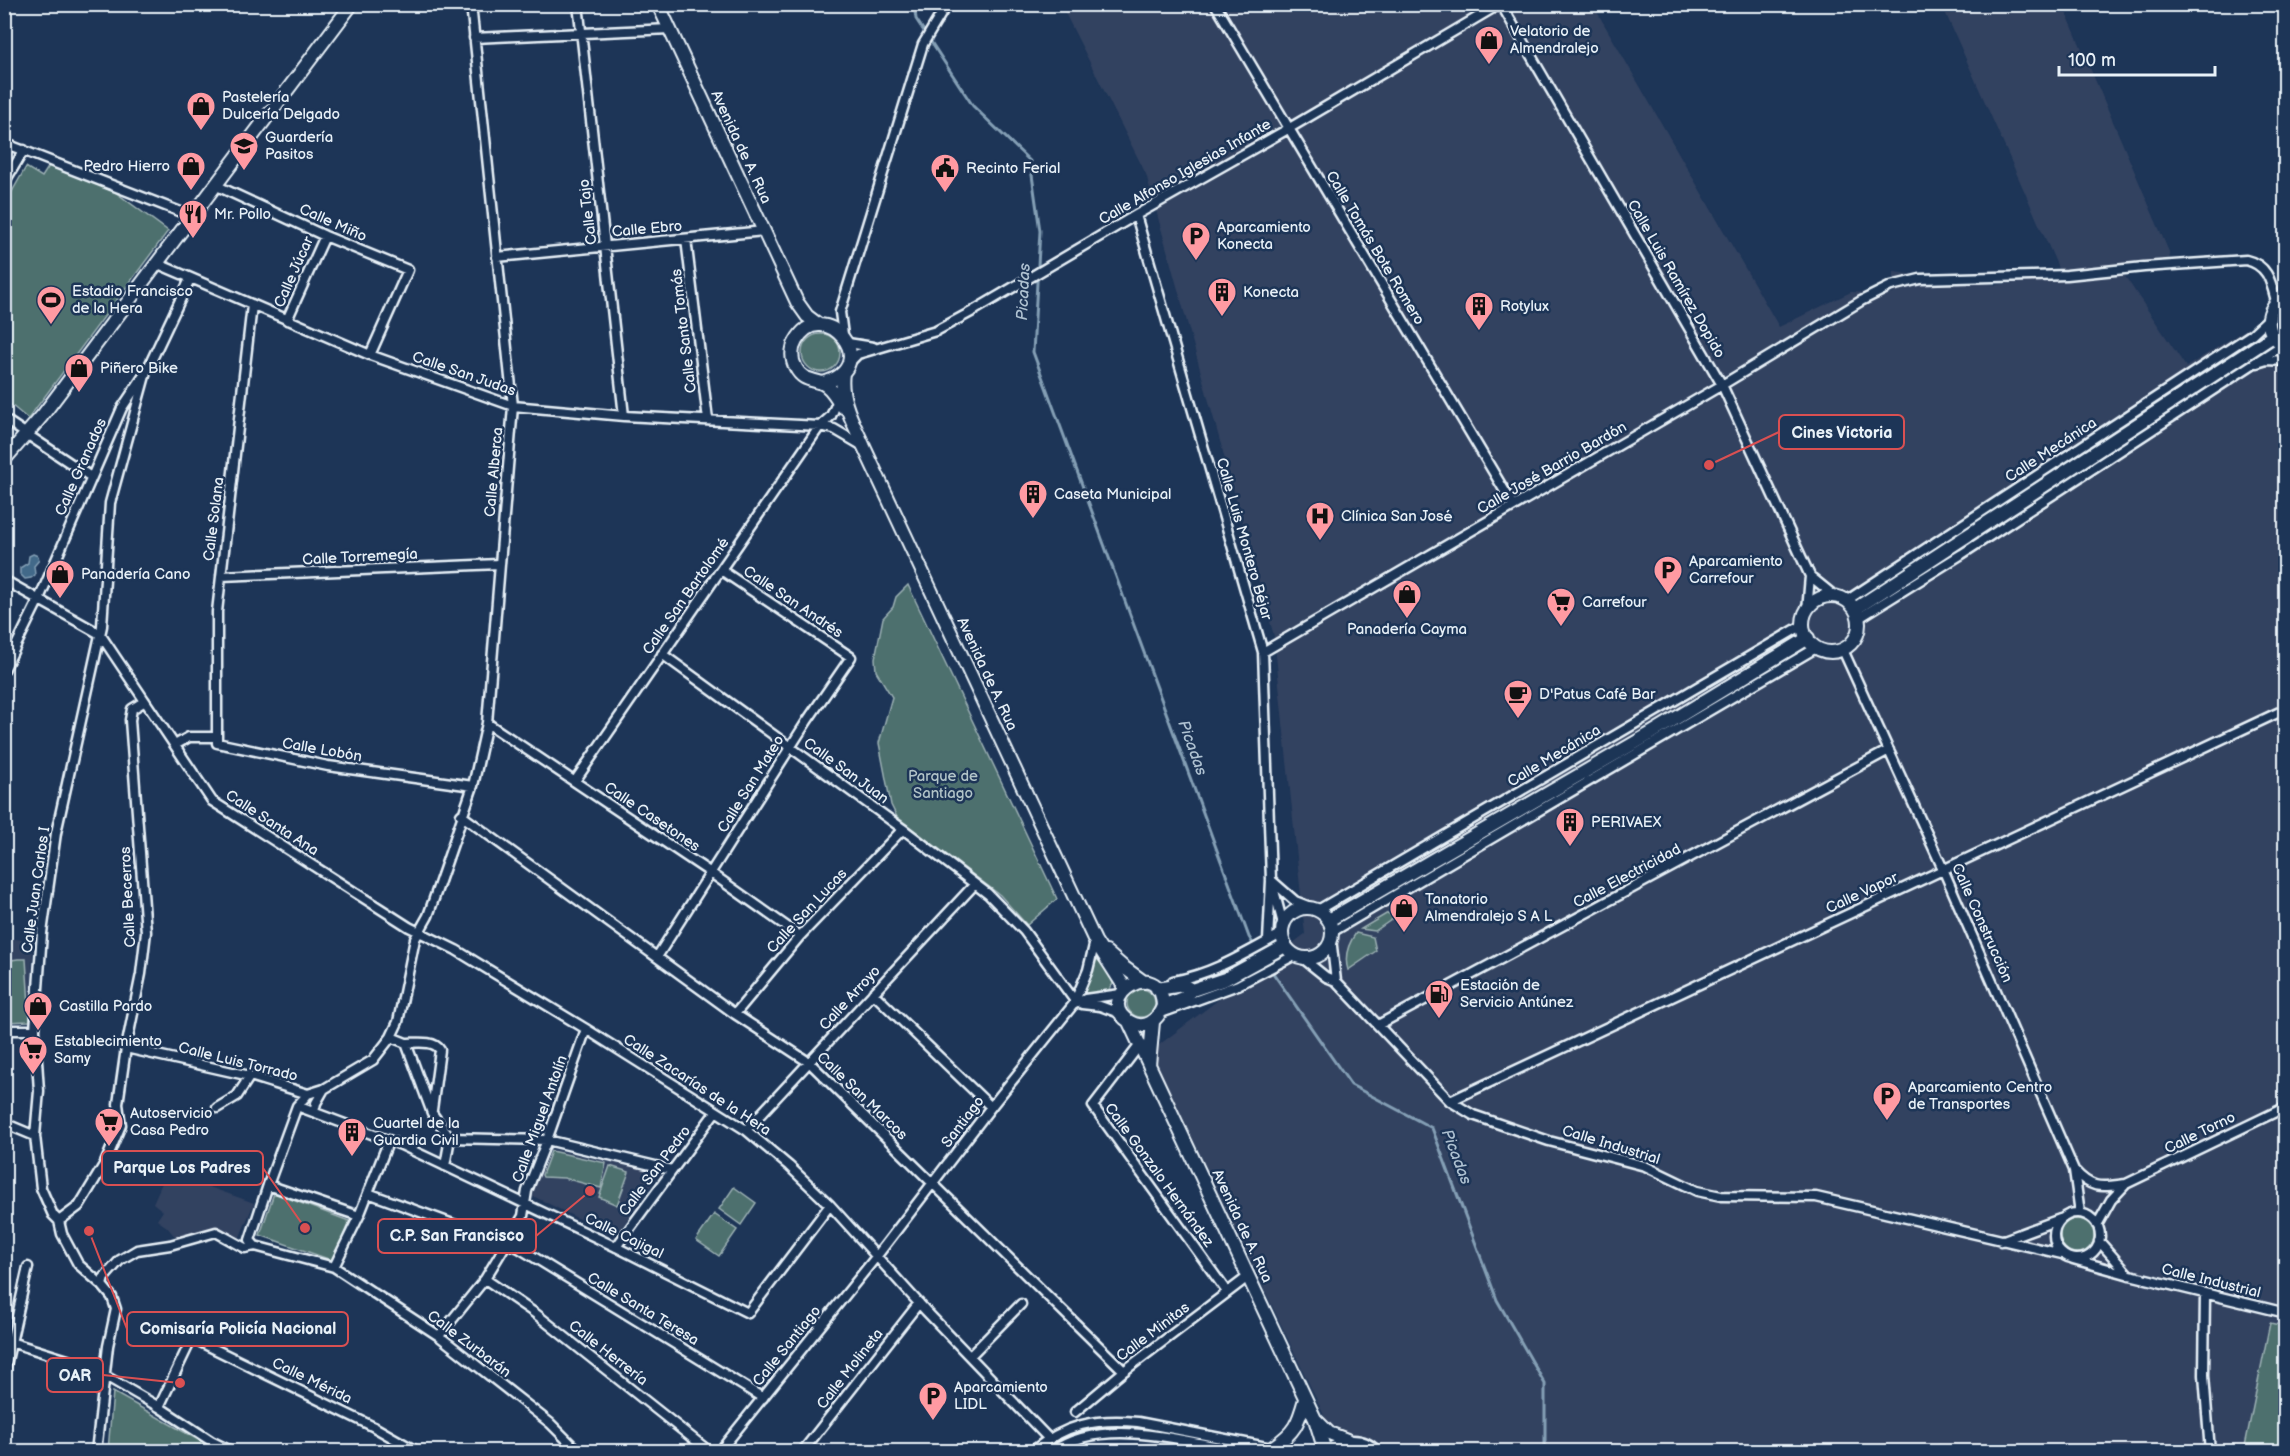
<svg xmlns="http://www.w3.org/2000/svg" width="2290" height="1456" font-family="'Balsamiq Sans',sans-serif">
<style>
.built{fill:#334260}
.green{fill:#4e6f6e;stroke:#9bb0b3;stroke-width:1.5}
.water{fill:#426989;stroke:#849fb5;stroke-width:1.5}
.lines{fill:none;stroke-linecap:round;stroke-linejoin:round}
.stream{stroke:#849fb5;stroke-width:3}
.street-casing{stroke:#e8f1f8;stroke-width:13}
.secondary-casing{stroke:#e8f1f8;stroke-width:16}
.street{stroke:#1d3557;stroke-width:8}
.secondary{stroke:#1d3557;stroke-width:12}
.labels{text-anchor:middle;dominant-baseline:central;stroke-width:5;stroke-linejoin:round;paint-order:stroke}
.poi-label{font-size:15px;fill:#e8f1f8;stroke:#1d3557;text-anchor:start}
.street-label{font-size:15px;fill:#e8f1f8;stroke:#1d3557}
.park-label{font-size:15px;fill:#b2c4c8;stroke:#1d3557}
.water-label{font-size:16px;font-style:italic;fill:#aec1d1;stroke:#1d3557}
.leader{fill:none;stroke:#da5052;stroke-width:2}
.callout-dot{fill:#da5052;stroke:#1d3557;stroke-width:2}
.callout{fill:#1d3557;stroke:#da5052;stroke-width:2}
.callout-label{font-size:16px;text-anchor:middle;font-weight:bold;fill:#e8f1f8}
</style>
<rect width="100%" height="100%" fill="#1d3557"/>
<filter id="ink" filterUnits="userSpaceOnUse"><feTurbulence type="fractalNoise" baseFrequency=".0167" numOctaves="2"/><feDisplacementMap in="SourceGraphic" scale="12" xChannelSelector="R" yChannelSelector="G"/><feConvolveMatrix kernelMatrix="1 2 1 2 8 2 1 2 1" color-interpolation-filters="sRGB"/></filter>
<g filter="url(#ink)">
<path class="built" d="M1061,5h532l186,322 72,-35 42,2 1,-22 102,13 63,-7 -2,-13 -115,-260h121l106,247 1,9 -50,8 66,98 89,-56 10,6v1134h-944l-190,-400 154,-117 -31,-298 -128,-462z
M4,938l21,2 1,6 7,-1 -3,76 -25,1z
M551,1149l93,20 19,6 -7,3 -41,59 -80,-40 -5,2z
M167,1172l87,31 -15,36 -23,-13 -39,13 -10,-12 -10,-7 6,-9 -10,-8z"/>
<path class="green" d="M49,166l66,26 53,39 -140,188 -23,-19v-196l21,-37 16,10z
M802 353a19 19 0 1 1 38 0a19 19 0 1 1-38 0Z
M908,585l149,314 -30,26 -27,-30 -103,-78 -6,-12 -12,-62 13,-46 -16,-26 -1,-13 8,-40 10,-11 3,-10z
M1388,913l6,5 -19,13 -14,-2z
M1356,933l17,4 3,14 -28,19c-4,-13 0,-26 8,-37z
M1095,957l15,16 3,11 -6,8 -22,1 -1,-4z
M18,959h8l4,62 -25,1v-61z
M1127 1003a14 14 0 1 1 28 0a14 14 0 1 1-28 0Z
M551,1151l55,12 -5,25 -37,-10 -21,-1 -1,-2z
M610,1166l19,6 -12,33 -18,-8z
M734,1187l22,16 -15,22 -22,-16z
M274,1193l75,28 -15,40 -74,-26z
M714,1214l23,16 -18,26 -23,-16z
M2060 1236a17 17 0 1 1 34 0a17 17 0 1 1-34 0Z
M2270,1323l15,3v125h-41z
M113,1392l96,54 -1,5h-100z"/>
<path class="water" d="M33,554l5,2 1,4 -5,6 1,9 -4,3 -6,1 -5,-5v-6l8,-5 1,-7z"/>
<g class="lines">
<path class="stream" d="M914,4l2,15 57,87 57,55 10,70 -7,121 216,585 6,10
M1264,960l87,125 81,43 65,172 48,84v68"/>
<g class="street-casing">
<path id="street" d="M578,4l46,412
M1215,4l298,501
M1501,4l221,381 88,191 26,21
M474,38l196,-9
M4,143l187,73
M4,183l20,-33
M215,185l110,51 83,34 -38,85
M1136,215l127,437 8,228 -3,61
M686,239l22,181
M497,257l267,-26
M156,263l214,92 143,51 111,10 196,10 14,3 29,17
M287,320l38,-84
M843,335l-3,-23 83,-268 24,-40
M848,343l25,4
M849,363l9,-9 78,-23 37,-20 163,-96 152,-86 212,-125
M2257,363l10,-3 19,1
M4,419l87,58
M221,576l278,-12
M4,580l96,54 112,167 197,126 47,23 130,79 160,101 43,36 41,39 96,106 122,127
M1846,601l406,-267 16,-15
M1807,611l3,-35
M1859,618l103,-64 320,-209
M1843,650l100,219 131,301 6,43
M1263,652l459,-267 139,-84 30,-15 29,-7 147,-4 77,-8 102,-7c22,5 25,22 30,41
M662,654l241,175 85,65 36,37 51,70
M4,670l35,-71 83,-191 24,-36 44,-93
M487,723l224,150 89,63
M217,737v-125l35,-307
M175,745l14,-8h28v6l111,23 145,20
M575,781l245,-355 11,-10 7,-16
M461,815l274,199 75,49 314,308
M1271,880l24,21 18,7
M1272,883l11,41
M1318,910l485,-285
M1332,932l484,-284
M1331,938l5,43
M657,957l150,-236 44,-64 -130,-87
M1301,957l25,20 10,4 114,120 23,14 76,26 96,25 52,25 24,5 95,1 246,57
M1173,981c40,-7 73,-28 108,-47
M873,993l118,114
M1074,1003l14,-33 7,-29
M1082,1004l18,2 22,8
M1164,1012l74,-27 57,-30
M735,1014l65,-78 103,-107
M1378,1025l511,-275
M4,1030h31
M391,1037l15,6 26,70 18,25 -5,28
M406,1043c11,0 28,-3 34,7l-8,60
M1139,1046l-46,60 134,186
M126,1048l124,28 58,18
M1450,1101l836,-392
M297,1106l104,39 215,102 132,66 82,-108
M217,1108l20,-12 13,-20
M314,1112l2,-9 8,-14
M4,1123l31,13
M746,1130l229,-246
M450,1138l97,2 125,30
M2074,1170c18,20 27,17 52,14l160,-77
M268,1185l29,-79 11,-12 16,-5 49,-29 18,-23 7,-15 17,-83 13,-23 45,-130 14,-63 26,-317 -42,-402
M368,1193l151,55 244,150
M2054 1236a23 23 0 1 1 46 0a23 23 0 1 1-46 0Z
M359,1216l-91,-31 -18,55 5,6 79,21 25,-51 30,-76
M59,1221l-6,-6 -12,-27 -6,-52 4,-45 -4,-61 7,-97 14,-100 46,-207 8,-123 36,-131
M59,1221l20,-15 26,-43 16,-38 -3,-21 8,-56 15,-74 5,-42 -16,-212 2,-11 13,-8
M59,1221l3,13 16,30 24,21 10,12 4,12 -8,37 -12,106
M2097,1225l14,-25 15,-16
M2001,1241l59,-22
M2099,1241l30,34
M616,1247l100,-136
M2073,1259l57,16 156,38
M334,1267l105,69 111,87 29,29
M485,1279l51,35 174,138
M102,1285l2,-7 16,-18 17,-10 33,-5 46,-13 29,16 10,-2
M2205,1294l-1,81 6,77
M439,1336l46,-57 38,-63 4,-25 20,-51 39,-111
M4,1340l86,27 69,40 52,34 22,11
M970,1356l51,-52
M4,1374l24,-107
M159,1407l33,-69 182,89 44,25
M1075,1412l49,-41 125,-95
M1939,1451v1
M719,1452l157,-195 115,-150 82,-102 12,-6 36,-5
M802,1452l117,-149
M1031,1452c35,-28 64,-34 107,-30l155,30
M1052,1452c51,-37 135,-10 192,0
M1325,1452c16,-15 38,-17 53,0"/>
</g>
<g class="secondary-casing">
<path id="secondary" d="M658,4l139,298 10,14 12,9
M2286,295c-22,12 -24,40 0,51
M843,373c-4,26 11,51 21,74l231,494 30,47
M823,383c63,-17 -1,-90 -27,-42 -5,8 -5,19 0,27 6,12 15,11 26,15 10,4 15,17 21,24
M4,460l38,-44 310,-412
M1803 624a28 28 0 1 1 56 0a28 28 0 1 1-56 0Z
M1855,609l418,-273
M1282 933a25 25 0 1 1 50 0a25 25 0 1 1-50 0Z
M1329,920l321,-186 158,-96
M1106,952l16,14 22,16
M1157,989l26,-4 9,5
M1163,1006c-1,-52 -73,-8 -33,16 15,9 28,-2 33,-16l22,-9 7,-7 33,-11 60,-33
M1129,1022l186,397 10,32
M1149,1065l4,-43
M1316,1420l13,13 18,7
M1273,1447c22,-15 25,-23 32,-48"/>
</g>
<use href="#street" class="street"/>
<use href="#secondary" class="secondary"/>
</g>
</g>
<defs>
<g id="shop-pin" transform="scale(1.5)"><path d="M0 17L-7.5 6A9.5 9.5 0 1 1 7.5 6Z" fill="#ff9aa2" stroke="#1d3557"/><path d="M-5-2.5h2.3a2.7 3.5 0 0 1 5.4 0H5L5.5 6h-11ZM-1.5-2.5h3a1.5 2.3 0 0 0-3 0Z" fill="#111"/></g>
<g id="school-pin" transform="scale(1.5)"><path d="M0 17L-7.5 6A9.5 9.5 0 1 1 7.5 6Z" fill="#ff9aa2" stroke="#1d3557"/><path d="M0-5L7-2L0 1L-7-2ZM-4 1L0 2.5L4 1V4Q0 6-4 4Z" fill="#111"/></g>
<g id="civic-pin" transform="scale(1.5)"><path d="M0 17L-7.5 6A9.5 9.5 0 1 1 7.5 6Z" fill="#ff9aa2" stroke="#1d3557"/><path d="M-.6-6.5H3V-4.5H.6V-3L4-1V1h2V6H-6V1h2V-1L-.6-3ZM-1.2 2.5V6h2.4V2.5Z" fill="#111"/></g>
<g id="restaurant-pin" transform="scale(1.5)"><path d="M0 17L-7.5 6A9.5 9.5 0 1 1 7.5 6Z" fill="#ff9aa2" stroke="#1d3557"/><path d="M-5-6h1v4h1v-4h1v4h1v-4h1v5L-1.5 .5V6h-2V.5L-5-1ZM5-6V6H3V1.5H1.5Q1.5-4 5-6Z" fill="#111"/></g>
<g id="parking-pin" transform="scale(1.5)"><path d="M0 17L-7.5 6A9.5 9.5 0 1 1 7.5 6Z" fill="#ff9aa2" stroke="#1d3557"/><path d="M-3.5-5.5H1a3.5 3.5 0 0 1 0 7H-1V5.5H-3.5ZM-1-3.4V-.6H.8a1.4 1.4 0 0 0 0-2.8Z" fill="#111"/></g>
<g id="building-pin" transform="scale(1.5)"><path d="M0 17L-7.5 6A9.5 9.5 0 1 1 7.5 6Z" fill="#ff9aa2" stroke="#1d3557"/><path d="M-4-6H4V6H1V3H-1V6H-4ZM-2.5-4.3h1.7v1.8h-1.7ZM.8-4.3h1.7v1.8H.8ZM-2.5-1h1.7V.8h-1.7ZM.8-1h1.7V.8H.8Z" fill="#111"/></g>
<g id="stadium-pin" transform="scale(1.5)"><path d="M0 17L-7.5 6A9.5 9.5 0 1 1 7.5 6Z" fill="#ff9aa2" stroke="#1d3557"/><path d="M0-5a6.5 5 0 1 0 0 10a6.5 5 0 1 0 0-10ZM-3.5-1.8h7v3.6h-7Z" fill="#111"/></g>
<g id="hospital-pin" transform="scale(1.5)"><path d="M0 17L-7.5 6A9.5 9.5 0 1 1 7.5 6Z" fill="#ff9aa2" stroke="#1d3557"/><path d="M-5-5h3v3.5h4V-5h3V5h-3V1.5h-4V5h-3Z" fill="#111"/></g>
<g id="supermarket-pin" transform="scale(1.5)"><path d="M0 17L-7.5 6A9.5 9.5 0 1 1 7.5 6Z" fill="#ff9aa2" stroke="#1d3557"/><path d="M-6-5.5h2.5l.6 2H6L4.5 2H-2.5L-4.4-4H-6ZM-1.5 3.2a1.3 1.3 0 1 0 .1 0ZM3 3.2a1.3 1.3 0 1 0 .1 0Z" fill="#111"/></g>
<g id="cafe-pin" transform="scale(1.5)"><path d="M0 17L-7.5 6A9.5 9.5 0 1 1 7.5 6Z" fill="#ff9aa2" stroke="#1d3557"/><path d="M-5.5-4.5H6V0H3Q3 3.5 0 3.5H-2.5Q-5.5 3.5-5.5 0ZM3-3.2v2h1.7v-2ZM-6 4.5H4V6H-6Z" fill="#111"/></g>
<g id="fuel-pin" transform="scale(1.5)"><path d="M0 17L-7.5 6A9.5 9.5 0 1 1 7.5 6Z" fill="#ff9aa2" stroke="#1d3557"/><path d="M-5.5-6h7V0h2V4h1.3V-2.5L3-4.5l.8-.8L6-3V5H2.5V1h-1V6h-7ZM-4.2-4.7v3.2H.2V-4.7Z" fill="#111"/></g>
</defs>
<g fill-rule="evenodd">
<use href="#shop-pin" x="1489" y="40"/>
<use href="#shop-pin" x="201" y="106"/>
<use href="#school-pin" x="244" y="146"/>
<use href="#shop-pin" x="191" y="166"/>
<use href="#civic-pin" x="945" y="168"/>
<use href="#restaurant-pin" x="193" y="214"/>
<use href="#parking-pin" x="1196" y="236"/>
<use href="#building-pin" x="1222" y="292"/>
<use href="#stadium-pin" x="51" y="300"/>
<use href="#building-pin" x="1479" y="306"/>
<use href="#shop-pin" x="79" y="368"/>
<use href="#building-pin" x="1033" y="494"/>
<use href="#hospital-pin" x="1320" y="516"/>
<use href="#parking-pin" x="1668" y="570"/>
<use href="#shop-pin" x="60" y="574"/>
<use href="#shop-pin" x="1407" y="594"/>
<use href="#supermarket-pin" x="1561" y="602"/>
<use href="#cafe-pin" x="1518" y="694"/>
<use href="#building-pin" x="1570" y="822"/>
<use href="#shop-pin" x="1404" y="908"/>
<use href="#fuel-pin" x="1439" y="994"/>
<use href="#shop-pin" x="38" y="1006"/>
<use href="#supermarket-pin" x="33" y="1050"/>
<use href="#parking-pin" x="1887" y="1096"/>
<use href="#supermarket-pin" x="109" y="1122"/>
<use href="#building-pin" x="352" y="1132"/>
<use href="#parking-pin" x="933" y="1396"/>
</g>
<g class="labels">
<g class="poi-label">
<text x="1510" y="31">Velatorio de<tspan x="1510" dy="17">Almendralejo</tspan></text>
<text x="222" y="97">Pastelería<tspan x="222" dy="17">Dulcería Delgado</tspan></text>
<text x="265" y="137">Guardería<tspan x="265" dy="17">Pasitos</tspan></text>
<text x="170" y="166" text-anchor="end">Pedro Hierro</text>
<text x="966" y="168">Recinto Ferial</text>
<text x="214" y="214">Mr. Pollo</text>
<text x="1217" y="227">Aparcamiento<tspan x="1217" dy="17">Konecta</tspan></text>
<text x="72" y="291">Estadio Francisco<tspan x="72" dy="17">de la Hera</tspan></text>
<text x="1243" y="292">Konecta</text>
<text x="1500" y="306">Rotylux</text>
<text x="100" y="368">Piñero Bike</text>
<text x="1054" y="494">Caseta Municipal</text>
<text x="1341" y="516">Clínica San José</text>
<text x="1689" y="561">Aparcamiento<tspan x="1689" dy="17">Carrefour</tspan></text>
<text x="81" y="574">Panadería Cano</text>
<text x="1582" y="602">Carrefour</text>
<text x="1407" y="629" text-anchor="middle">Panadería Cayma</text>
<text x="1539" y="694">D'Patus Café Bar</text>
<text x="1591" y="822">PERIVAEX</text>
<text x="1425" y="899">Tanatorio<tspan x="1425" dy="17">Almendralejo S A L</tspan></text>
<text x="1460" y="985">Estación de<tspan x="1460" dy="17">Servicio Antúnez</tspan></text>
<text x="59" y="1006">Castilla Pardo</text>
<text x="54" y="1041">Establecimiento<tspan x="54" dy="17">Samy</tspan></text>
<text x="1908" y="1087">Aparcamiento Centro<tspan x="1908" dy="17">de Transportes</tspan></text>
<text x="130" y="1113">Autoservicio<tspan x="130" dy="17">Casa Pedro</tspan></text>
<text x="373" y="1123">Cuartel de la<tspan x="373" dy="17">Guardia Civil</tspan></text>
<text x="954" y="1387">Aparcamiento<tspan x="954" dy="17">LIDL</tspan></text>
</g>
<g class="street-label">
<text transform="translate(741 147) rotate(65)">Avenida de A. Rua</text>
<text transform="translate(1185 172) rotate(-30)">Calle Alfonso Iglesias Infante</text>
<text transform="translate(588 212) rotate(-97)">Calle Tajo</text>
<text transform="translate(333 223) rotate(24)">Calle Miño</text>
<text transform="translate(647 229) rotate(-5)">Calle Ebro</text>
<text transform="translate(1375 248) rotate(59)">Calle Tomás Bote Romero</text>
<text transform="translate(294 272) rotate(-66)">Calle Júcar</text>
<text transform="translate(1676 279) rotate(60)">Calle Luis Ramírez Dopido</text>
<text transform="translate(684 331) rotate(-97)">Calle Santo Tomás</text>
<text transform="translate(464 374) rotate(19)">Calle San Judas</text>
<text transform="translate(2051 450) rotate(-33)">Calle Mecánica</text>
<text transform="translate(81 467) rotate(-66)">Calle Granados</text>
<text transform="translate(1552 468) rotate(-30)">Calle José Barrio Bardón</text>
<text transform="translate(494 472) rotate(-85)">Calle Alberca</text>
<text transform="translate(214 519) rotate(-83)">Calle Solana</text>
<text transform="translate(1244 539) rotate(74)">Calle Luis Montero Béjar</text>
<text transform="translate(360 557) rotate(-3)">Calle Torremegía</text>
<text transform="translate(686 596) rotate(-55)">Calle San Bartolomé</text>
<text transform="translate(793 602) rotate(34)">Calle San Andrés</text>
<text transform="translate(987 674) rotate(65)">Avenida de A. Rua</text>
<text transform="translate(322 750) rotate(10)">Calle Lobón</text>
<text transform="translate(1554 756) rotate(-31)">Calle Mecánica</text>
<text transform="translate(846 771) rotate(36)">Calle San Juan</text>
<text transform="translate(751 784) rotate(-58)">Calle San Mateo</text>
<text transform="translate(652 817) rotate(34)">Calle Casetones</text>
<text transform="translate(272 823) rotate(33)">Calle Santa Ana</text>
<text transform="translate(1627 876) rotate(-28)">Calle Electricidad</text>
<text transform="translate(36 890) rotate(-82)">Calle Juan Carlos I</text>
<text transform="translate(1862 893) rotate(-25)">Calle Vapor</text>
<text transform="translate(128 897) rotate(-93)">Calle Becerros</text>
<text transform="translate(807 911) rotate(-47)">Calle San Lucas</text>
<text transform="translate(1982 923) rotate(66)">Calle Construcción</text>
<text transform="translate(850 998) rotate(-47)">Calle Arroyo</text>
<text transform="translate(238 1062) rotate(14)">Calle Luis Torrado</text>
<text transform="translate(697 1085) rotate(33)">Calle Zacarías de la Hera</text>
<text transform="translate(862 1096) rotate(44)">Calle San Marcos</text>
<text transform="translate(540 1119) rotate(-70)">Calle Miguel Antolín</text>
<text transform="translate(963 1122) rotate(-53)">Santiago</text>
<text transform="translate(2200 1133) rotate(-26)">Calle Torno</text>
<text transform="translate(1611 1145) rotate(17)">Calle Industrial</text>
<text transform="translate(655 1171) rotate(-53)">Calle San Pedro</text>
<text transform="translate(1159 1175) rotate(54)">Calle Gonzalo Hernández</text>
<text transform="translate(1242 1226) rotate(65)">Avenida de A. Rua</text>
<text transform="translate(624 1236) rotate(26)">Calle Cajigal</text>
<text transform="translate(2211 1281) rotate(14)">Calle Industrial</text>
<text transform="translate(643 1309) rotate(31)">Calle Santa Teresa</text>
<text transform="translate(1153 1332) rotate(-37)">Calle Minitas</text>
<text transform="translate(469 1344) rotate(37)">Calle Zurbarán</text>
<text transform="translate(787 1346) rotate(-51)">Calle Santiago</text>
<text transform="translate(608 1353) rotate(38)">Calle Herrería</text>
<text transform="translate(850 1369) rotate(-52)">Calle Molineta</text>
<text transform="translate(312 1381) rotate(26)">Calle Mérida</text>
</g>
<g class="park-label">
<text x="943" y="776">Parque de<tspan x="943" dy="17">Santiago</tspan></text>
</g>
<g class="water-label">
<text transform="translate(1024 292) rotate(-87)">Picadas</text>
<text transform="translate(1192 748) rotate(70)">Picadas</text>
<text transform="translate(1456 1157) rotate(69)">Picadas</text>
</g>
</g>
<path class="leader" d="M1709 465L1779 432M305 1228L263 1168M590 1191L536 1236M89 1231L127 1329M180 1383L103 1375"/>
<g class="callout-dot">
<circle cx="1709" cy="465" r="6"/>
<circle cx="305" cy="1228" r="6"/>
<circle cx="590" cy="1191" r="6"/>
<circle cx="89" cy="1231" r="6"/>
<circle cx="180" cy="1383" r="6"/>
</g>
<g class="callout">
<rect x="1779" y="415" width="125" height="34" rx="6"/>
<rect x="102" y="1151" width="161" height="34" rx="6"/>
<rect x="378" y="1219" width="158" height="34" rx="6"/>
<rect x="127" y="1312" width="221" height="34" rx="6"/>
<rect x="47" y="1358" width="56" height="34" rx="6"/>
</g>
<g class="callout-label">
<text x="1842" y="438">Cines Victoria</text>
<text x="182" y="1173">Parque Los Padres</text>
<text x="457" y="1241">C.P. San Francisco</text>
<text x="238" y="1334">Comisaría Policía Nacional</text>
<text x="75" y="1381">OAR</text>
</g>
<rect width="2290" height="1456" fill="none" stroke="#1d3557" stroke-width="24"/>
<rect x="12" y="12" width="2266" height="1432" fill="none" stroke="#e8f1f8" stroke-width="2" filter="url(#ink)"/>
<path d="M2059 66v9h156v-9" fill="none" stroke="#e8f1f8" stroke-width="3"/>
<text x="2068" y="66" font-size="18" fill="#e8f1f8" stroke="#1d3557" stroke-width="4.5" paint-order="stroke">100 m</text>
</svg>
